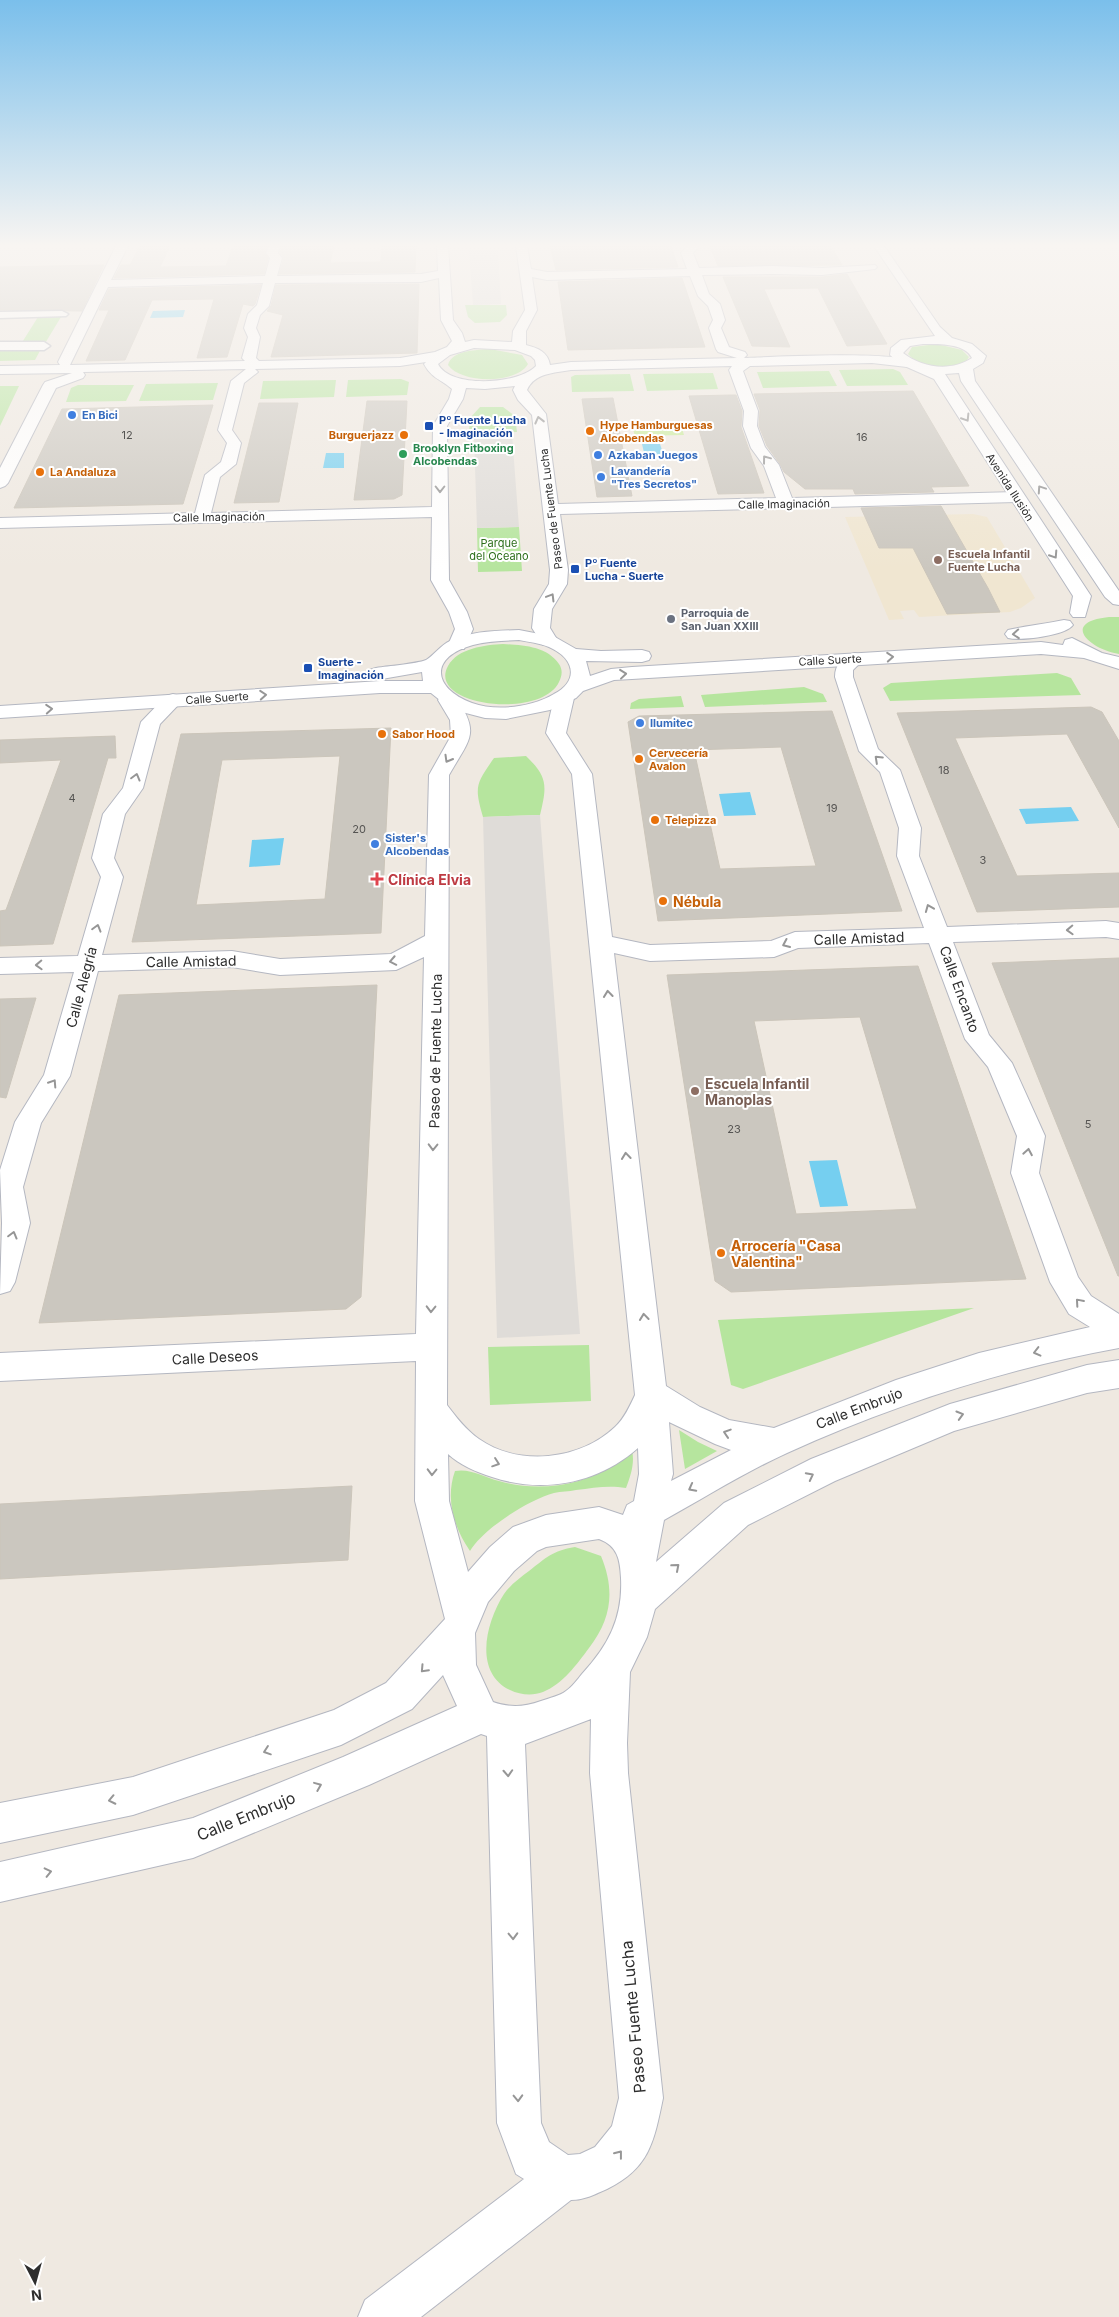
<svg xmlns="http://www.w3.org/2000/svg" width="1119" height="2317" font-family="Inter,sans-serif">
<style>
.education{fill:#f0e6d1}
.green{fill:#b6e59e}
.pitch{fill:#c9ec9a}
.plaza{fill:#dfdcd8}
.water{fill:#75cff0}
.building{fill:#cbc7bf;stroke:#cbc5ba;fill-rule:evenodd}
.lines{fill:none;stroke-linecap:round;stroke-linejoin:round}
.pedestrian-casing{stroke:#b4b7c1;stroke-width:3}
.minor-casing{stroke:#b4b7c1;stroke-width:2}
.secondary-casing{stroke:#b4b7c1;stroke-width:2}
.pedestrian{fill:#fff;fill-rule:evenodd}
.minor{fill:#fff;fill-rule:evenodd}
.secondary{fill:#fff;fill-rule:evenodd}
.oneway{stroke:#969696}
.shop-dot{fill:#3f7fe0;stroke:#fff;stroke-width:2}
.transit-dot{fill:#1a4fb4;stroke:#fff;stroke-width:2}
.food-dot{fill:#e8710a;stroke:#fff;stroke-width:2}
.leisure-dot{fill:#2e9e5b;stroke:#fff;stroke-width:2}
.education-dot{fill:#8d6e63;stroke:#fff;stroke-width:2}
.worship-dot{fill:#6b7280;stroke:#fff;stroke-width:2}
.health-dot{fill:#e0444e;stroke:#fff;stroke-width:2}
.labels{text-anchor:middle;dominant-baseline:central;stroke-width:4;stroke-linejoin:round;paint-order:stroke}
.far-shop-label{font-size:11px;font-weight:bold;fill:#366cbe;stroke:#fff;text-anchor:start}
.far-transit-label{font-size:11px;font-weight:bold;fill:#164399;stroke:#fff;text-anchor:start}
.far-food-label{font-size:11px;font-weight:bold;fill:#c56008;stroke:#fff;text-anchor:start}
.number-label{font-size:11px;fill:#555452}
.far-leisure-label{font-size:11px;font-weight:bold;fill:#27864d;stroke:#fff;text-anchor:start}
.far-street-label{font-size:11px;fill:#2e2e2e;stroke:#fff}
.far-park-label{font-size:11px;fill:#2c6e1b;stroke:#fff}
.far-education-label{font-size:11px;font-weight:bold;fill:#785e54;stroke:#fff;text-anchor:start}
.far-worship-label{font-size:11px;font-weight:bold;fill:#5b616d;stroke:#fff;text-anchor:start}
.health-label{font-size:14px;font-weight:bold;fill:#be3a42;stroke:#fff;text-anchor:start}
.food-label{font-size:14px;font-weight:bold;fill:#c56008;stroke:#fff;text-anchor:start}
.street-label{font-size:14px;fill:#2e2e2e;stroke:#fff}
.education-label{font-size:14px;font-weight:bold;fill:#785e54;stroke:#fff;text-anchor:start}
.near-street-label{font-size:16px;fill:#2e2e2e;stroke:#fff}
</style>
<rect width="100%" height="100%" fill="#efe9e1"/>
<path class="education" d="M973,514l14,3 48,81 -14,10 -11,4 -91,5 -5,-7 -14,1 4,8 -15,1 -44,-103z"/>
<path class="green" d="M465,305h41l1,10 -7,7 -25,1 -7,-6z
M38,317h23l-17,28 -23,-1z
M937,344l25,6 7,7 -2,3c-15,10 -47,9 -59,-6l4,-7z
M42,347l-7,13 -35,1v-11z
M490,349l32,6 6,9c-11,20 -67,20 -80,1 4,-15 29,-15 42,-16z
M893,369l7,3 8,13 -61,1 -8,-16z
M829,371l8,15 -74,2 -6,-16z
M713,373l5,16 -71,2 -4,-17z
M630,374l4,17 -62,1 -1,-15 4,-2z
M401,379l8,3 -2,13 -61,2 2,-17z
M336,380l-2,17 -74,2 3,-18z
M218,383l-5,17 -74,1 7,-17z
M78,385h56l-8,16 -60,1 5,-14z
M0,386h19l-19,40z
M480,407h23l12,9 2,16 -48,1 1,-15z
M519,527l3,44 -44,1 -1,-44z
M1109,617h10v37c-30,-5 -59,-32 -10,-37z
M503,644c19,1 44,2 56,20 4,6 3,12 0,18 -18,38 -133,24 -111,-16 10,-18 37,-21 55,-22z
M1057,673l14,5 10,17 -191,6 -7,-13 8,-5z
M804,687l19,7 4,8 -122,5 -4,-12z
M681,696l3,11 -54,2 1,-6 8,-4z
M526,756c22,21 21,30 14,59l-57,2c-9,-31 -7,-33 11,-59z
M974,1308l-231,81 -12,-4 -13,-65z
M589,1345l2,56 -101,4 -2,-58z
M679,1430l19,12 19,9 -32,18z
M630,1443c6,16 2,29 -4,45 -18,-3 -32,0 -50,2 -7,2 -15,1 -22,3 -26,7 -71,36 -84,58 -16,-23 -25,-52 -15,-80 15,-3 29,6 44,10 36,11 84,6 114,-17 7,-6 12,-14 17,-21z
M575,1547l26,9c14,34 11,62 -12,92 -12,16 -26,36 -46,44 -10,4 -23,3 -33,-2 -37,-18 -24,-68 -6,-96 6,-9 17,-17 25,-23 18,-14 23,-20 46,-24z"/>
<path class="pitch" d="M681,425l3,10 -49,1 -3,-10z"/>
<path class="plaza" d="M469,251h29l3,53 -28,1z
M512,434l7,93 -42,1 -3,-93z
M540,815l40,519 -83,4 -14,-521z"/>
<path class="water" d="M185,310l-2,7 -33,1 3,-7z
M642,444h18l4,12 -19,1z
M326,453h18v15h-21z
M750,792l6,23 -32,1 -5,-22z
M1071,807l8,14 -53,3 -7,-15z
M284,838l-4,27 -31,2 3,-27z
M837,1160l11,46 -28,1 -11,-46z"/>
<path class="building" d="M140,246h30l-10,21 66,-1 7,-20h34l-3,6 4,6 -4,16 -150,4 7,-13h9z
M282,246h52l-4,17 51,-1 1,-16h34l-1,26 -136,2 5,-16 -4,-5z
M550,246h121l7,21 -122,3z
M710,246h121l11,19 -124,1z
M104,265l-22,46 -82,-1v-43z
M847,274l40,70 -40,2 -29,-58 -54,1 26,58 -38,-1 -29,-69h99z
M682,278l23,69 -137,3 -10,-68z
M419,284l-2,69 -146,4 12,-42 -16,-4 4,-5 5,-21z
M261,285l-6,19 -2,2 -10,-2 -16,53 -30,1 17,-59 -62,1 -27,60 -39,1 23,-51h-10l10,-21z
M913,391l56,95 -38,1 3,5 -79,2 -2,-5h-48l-21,-17 -4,-8 -13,-18 -8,-20 1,-16 -6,-16z
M731,395h5l6,16 -1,16 23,66 -46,1 -29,-98z
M613,398l19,98 -35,1 -15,-98z
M367,401h40l-5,94 -8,4 -40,1z
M259,403h39l-19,99 -45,1z
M213,405l-30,99 -169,4 48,-99z
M941,506l47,82 12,24 -53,2 -34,-66h-34l-18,-40z
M1091,707l11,5 17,29v87l-52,-94 -112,4 62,138 102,-3v34l-142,5 -80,-199z
M832,711l70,200 -244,10 -30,-199 11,-6zM781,747l35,119 -96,3 -26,-119z
M391,728l-10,205 -249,9 49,-208zM340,756l-15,143 -129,6 26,-145z
M115,736l1,22h-8l-55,186 -53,2v-35l6,-1 55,-150 -61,3v-23z
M1119,958v318h-1l-126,-313z
M918,966l108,313 -295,13 -16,-11 -48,-306zM860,1017l57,192 -121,5 -42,-193z
M377,985l-16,312 -15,12 -307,14 80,-328z
M36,998l-30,100 -6,-1v-98z
M352,1486l-4,74 -348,19v-75z"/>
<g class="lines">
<g class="pedestrian-casing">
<path id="pedestrian" d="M62,311l6,3 -2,2 -66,2v-6z
M0,342h44l6,4 -6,4h-44z"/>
</g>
<g class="minor-casing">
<path id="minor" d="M116,246h12l-17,34 154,-4 5,-18 -4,-5 3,-7h11l-2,7 4,5 -5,18 144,-2 17,-3 -1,-25h11l5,74 9,13 3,9 9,-2 38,2 1,-11 12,-21 -9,-64h11l4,23 16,3 140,-3 -6,-16 6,-7h12l-6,7 6,15 74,-2 49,2 53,-3 2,2 -2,2 -53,6 -49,-1 -71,1 7,19 11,10 5,16 -4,8 8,19 16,5 2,3 -3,3c24,-1 159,-8 170,5l-7,4 -35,-4 -122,3 -7,5 15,40 -1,15 8,21 14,18 13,33 224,-6 6,2 2,3 -2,3 -6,2 -456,12 8,56 -1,14 -15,25 -2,19 8,13 -3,4h-12l-11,-17 2,-19 15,-25 1,-14 -18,-155 -14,-15 -5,-10 2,-4 -30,3 -19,-1 -3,11 -16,27 2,154 18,32 6,17 -9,20h-14l-2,-4 7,-16 -6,-17 -18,-32 1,-63 -432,11v-10l195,-5 10,-38 16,-13 6,-19 -9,-13 13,-49 15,-12 -163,3 2,3 -2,3 -27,10 -48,95 -3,3 -5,2v-20l43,-83 2,-3 27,-9 -72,1v-8l60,-1 -2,-3zM690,276l8,20 10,10 5,14 -4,8 7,21 2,3 19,6 -166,4 -21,3c-2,-13 -12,-17 -24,-20v-14l11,-21 -5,-33 15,3zM439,278l2,42 11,21 -5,6 -12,5 -35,6 -141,3 -3,-3 4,-21 -4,-9 4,-13 9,-9 6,-23 146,-1zM263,283l-6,22 -9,9 -4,14 4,9 -6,21 3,3 -175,4 38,-78zM474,348l41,2 16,6 4,4 1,6c-16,18 -86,23 -98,-2l12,-9zM426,362l-2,2c8,15 17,15 28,25l-3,10 -16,27 -1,81 -221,6 9,-36 16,-13 5,-21 -9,-13 12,-47 14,-11 -3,-3 145,-3zM732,366l-3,4 15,41 -1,15 8,22 13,18 12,32 -218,6 -12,-90 -19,-24c7,-17 27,-17 44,-20z
M855,653l7,2 2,4 -11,11v7l25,72 22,21 21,58 -2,28 28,71 159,-6 13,2v16l-13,-2 -153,5 36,93 23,28 33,73 -6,37 39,104 13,19 28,18v34c-115,21 -226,57 -332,105 -42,19 -83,45 -123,67l-8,42 68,-59 87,-44 139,-55 137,-39 32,-5v28l-32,5 -133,38 -119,50 -87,44 -93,84 -8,28 -17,35 -3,71 1,30 35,325c-9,43 -13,70 -56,91 -12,5 -22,11 -36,11l-150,117h-63l7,-17 159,-121 -8,-5 -19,-51 -10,-387 -6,-2 -112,51 -176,73 -193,44v-40l193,-44 150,-61 114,-51 -14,-31 -31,34 -71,36 -208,70 -133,28v-40l133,-26 201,-67 52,-27 59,-64 -30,-118 1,-140 -416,20v-28l416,-19 8,-377 -28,13 -116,5 -48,-8 -134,4 -28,105 -29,47 -18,64 7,36 -15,59 -5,9 -10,3 2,-71 -2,-53 15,-48 29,-47 30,-103 -74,2v-16l78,-2 23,-79 -9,-19 11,-44 20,-26 18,-66 25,-26 7,-2 7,2 3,4 -23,24 -17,64 -18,26 -11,44 9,19 -21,78 130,-4 48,8 111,-5 34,-18 4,-161 22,-39 -1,-16 -12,-20 3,-4 7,-2 7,2c26,38 15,42 -6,79l-2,630c9,12 19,25 32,34 40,28 101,21 136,-12 9,-8 15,-21 20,-32l-63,-621 -26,-41 8,-35 3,-4 7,-2 7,2 3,4 -8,35 26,41 20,163 38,8 121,-4 24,-9 129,-4 -27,-72 2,-28 -19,-56 -21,-21 -24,-74c0,-13 8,-21 20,-24zM929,943l36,96 23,28 29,69 -6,37 39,109 19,32 21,13 -111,26 -83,27 -122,48 -45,-8 -29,-13 -34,-21 -52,-433 36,8 124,-4 24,-9zM669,1422l46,22 16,6 -60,31 2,-7zM638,1448l1,26 -5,27 -7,4 -4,10 -24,-8 -53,8 -33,12 -23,20 -22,25 -19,-71 -1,-47c12,11 28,18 44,23 51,17 105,7 146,-29zM599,1539c19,7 21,21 22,39 2,40 -13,68 -39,96 -5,6 -10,13 -16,17 -6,5 -17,7 -25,10 -17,6 -31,7 -48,1l-17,-37 -1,-32 13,-31 26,-31 23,-20 9,-4zM591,1719l-1,54 29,325 -7,28 -17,21 -15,7 -12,1 -19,-13 -8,-19 -16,-379z"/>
</g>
<g class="secondary-casing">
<path id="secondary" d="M874,246h10l56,81 12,11 20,6 14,12 -3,7 -10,6 2,12 144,210v14l-6,-1 -8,-7 -144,-216 -2,-8 -14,1 146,222 -6,21h-12l-3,-4 3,-17 -139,-217 -34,-15 -10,-9 1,-7 10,-8 34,-4zM923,344c15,0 42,-1 49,14 -21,14 -50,10 -69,-5l7,-7z
M1064,620l6,1 3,4c-8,11 -53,16 -65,13l-3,-4 3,-4c18,-4 37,-6 56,-10z
M519,630l36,7 21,12 25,2 41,-1 7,2 2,4 -2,4 -7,2 -56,-1 4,15 21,-7 21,-2 409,-25 22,3 2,-5 7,-2 30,15 17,4v12l-35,-11 -43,-4 -409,25 -18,1 -31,11 -7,7 -26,12 -44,9 -21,-1 -27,-7 -12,-6 -15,-12h-51l-380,25v-12l380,-25h43l-1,-9 -46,8 -7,-2 -2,-4 2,-4 7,-2c12,-2 40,-4 50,-8 7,-4 15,-15 24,-19 21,-10 46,-10 69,-11zM519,640c10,2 20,3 30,7 25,11 31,33 5,47 -22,13 -57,18 -82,9 -40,-15 -43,-46 1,-58 15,-4 31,-4 46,-5z"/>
</g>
<use href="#pedestrian" class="pedestrian"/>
<use href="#minor" class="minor"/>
<use href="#secondary" class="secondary"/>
</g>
<defs><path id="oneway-chevron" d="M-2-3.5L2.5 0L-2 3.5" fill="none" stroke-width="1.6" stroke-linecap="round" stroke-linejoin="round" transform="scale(1.25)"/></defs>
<g class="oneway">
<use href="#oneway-chevron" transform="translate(966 418) rotate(58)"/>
<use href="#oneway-chevron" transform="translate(539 420) rotate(-104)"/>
<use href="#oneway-chevron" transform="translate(766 459) rotate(-127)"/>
<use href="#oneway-chevron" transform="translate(440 489) rotate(90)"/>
<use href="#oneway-chevron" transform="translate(1041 489) rotate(-124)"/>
<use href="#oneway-chevron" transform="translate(1054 555) rotate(57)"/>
<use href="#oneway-chevron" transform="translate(551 597) rotate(-59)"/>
<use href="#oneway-chevron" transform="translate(1016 634) rotate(176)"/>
<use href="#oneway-chevron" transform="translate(890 657) rotate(-4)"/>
<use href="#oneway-chevron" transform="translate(623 674) rotate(-6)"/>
<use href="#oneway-chevron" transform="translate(263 695) rotate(-4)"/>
<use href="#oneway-chevron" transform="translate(49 709) rotate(-4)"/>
<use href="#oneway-chevron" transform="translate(448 759) rotate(120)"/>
<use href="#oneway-chevron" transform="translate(878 759) rotate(-137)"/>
<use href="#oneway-chevron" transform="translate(136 777) rotate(-75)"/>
<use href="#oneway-chevron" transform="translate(929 908) rotate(-112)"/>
<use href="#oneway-chevron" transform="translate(97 928) rotate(-74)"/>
<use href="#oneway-chevron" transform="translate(1070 930) rotate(178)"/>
<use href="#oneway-chevron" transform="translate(786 944) rotate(156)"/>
<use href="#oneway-chevron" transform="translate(393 961) rotate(169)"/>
<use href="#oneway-chevron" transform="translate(39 965) rotate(178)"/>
<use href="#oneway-chevron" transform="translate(608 994) rotate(-96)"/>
<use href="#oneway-chevron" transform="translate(53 1083) rotate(-57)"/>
<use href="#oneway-chevron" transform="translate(433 1147) rotate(91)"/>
<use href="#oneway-chevron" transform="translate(1028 1152) rotate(-80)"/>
<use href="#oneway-chevron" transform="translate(626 1156) rotate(-96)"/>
<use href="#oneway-chevron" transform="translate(13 1235) rotate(-75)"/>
<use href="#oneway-chevron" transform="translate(1079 1302) rotate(-131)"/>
<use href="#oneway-chevron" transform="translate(431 1309) rotate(91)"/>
<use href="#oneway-chevron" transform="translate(644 1317) rotate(-96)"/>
<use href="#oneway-chevron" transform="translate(1037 1352) rotate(166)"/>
<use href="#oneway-chevron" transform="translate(960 1415) rotate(-16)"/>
<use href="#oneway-chevron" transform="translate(727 1433) rotate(-162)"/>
<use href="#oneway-chevron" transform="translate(496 1463) rotate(19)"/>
<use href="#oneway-chevron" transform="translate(432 1472) rotate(91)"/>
<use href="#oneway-chevron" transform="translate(810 1476) rotate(-27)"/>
<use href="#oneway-chevron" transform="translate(692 1488) rotate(152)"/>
<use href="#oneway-chevron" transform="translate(676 1567) rotate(-41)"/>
<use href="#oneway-chevron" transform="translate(424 1669) rotate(133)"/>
<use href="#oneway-chevron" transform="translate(267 1751) rotate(161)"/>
<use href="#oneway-chevron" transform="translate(508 1773) rotate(87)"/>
<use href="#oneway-chevron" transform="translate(318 1786) rotate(-22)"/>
<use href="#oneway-chevron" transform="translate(112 1800) rotate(168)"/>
<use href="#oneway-chevron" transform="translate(48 1872) rotate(-13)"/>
<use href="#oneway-chevron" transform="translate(513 1936) rotate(88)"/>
<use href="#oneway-chevron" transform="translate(518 2098) rotate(88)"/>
<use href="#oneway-chevron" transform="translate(619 2154) rotate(-52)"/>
</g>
<linearGradient id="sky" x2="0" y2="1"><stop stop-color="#7abfeb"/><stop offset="0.43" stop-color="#f8f5f2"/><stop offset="1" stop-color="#f8f5f2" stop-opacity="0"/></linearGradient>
<rect width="1119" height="570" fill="url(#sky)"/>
<g class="shop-dot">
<circle cx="72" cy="415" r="5"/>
<circle cx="598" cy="455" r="5"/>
<circle cx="601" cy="477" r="5"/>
<circle cx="640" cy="723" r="5"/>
<circle cx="375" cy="844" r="5"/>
</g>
<g class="transit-dot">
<rect x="424" y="421" width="10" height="10" rx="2.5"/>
<rect x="570" y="564" width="10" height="10" rx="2.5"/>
<rect x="303" y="663" width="10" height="10" rx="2.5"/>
</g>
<g class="food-dot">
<circle cx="590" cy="431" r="5"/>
<circle cx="404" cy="435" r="5"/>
<circle cx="40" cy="472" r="5"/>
<circle cx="382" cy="734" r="5"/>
<circle cx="639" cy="759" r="5"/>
<circle cx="655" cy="820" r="5"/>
<circle cx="663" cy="901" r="5"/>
<circle cx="721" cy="1253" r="5"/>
</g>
<circle class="leisure-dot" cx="403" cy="454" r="5"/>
<g class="education-dot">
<circle cx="938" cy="560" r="5"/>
<circle cx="695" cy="1091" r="5"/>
</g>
<circle class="worship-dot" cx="671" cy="619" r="5"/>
<path class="health-dot" d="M374.5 871.5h5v5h5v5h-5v5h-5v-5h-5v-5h5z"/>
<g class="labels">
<g class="far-shop-label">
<text x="82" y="415">En Bici</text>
<text x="608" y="455">Azkaban Juegos</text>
<text x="611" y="471">Lavandería<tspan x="611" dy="13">"Tres Secretos"</tspan></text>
<text x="650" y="723">Ilumitec</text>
<text x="385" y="838">Sister's<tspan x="385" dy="13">Alcobendas</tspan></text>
</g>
<g class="far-transit-label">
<text x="439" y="420">Pº Fuente Lucha<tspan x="439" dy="13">- Imaginación</tspan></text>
<text x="585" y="563">Pº Fuente<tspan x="585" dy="13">Lucha - Suerte</tspan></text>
<text x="318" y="662">Suerte -<tspan x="318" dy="13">Imaginación</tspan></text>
</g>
<g class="far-food-label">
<text x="600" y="425">Hype Hamburguesas<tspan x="600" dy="13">Alcobendas</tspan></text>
<text x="394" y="435" text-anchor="end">Burguerjazz</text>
<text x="50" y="472">La Andaluza</text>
<text x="392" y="734">Sabor Hood</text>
<text x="649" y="753">Cervecería<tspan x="649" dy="13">Avalon</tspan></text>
<text x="665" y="820">Telepizza</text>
</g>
<g class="number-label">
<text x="127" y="435">12</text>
<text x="862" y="437">16</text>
<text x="944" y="770">18</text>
<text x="72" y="798">4</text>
<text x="832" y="808">19</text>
<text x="359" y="829">20</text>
<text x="983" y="860">3</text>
<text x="1088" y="1124">5</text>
<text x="734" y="1129">23</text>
</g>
<g class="far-leisure-label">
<text x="413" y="448">Brooklyn Fitboxing<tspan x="413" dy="13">Alcobendas</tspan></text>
</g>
<g class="far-street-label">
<text transform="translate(1010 487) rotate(57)">Avenida Ilusión</text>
<text transform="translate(784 504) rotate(-1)">Calle Imaginación</text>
<text transform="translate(551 509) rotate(-97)">Paseo de Fuente Lucha</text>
<text transform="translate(219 517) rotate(-1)">Calle Imaginación</text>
<text transform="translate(830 660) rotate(-3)">Calle Suerte</text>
<text transform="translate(217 698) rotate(-4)">Calle Suerte</text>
</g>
<g class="far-park-label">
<text x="499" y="543">Parque<tspan x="499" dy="13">del Oceano</tspan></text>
</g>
<g class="far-education-label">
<text x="948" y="554">Escuela Infantil<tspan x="948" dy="13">Fuente Lucha</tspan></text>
</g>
<g class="far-worship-label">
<text x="681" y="613">Parroquia de<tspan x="681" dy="13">San Juan XXIII</tspan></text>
</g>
<g class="health-label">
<text x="388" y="879">Clínica Elvia</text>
</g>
<g class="food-label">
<text x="673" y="901">Nébula</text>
<text x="731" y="1245">Arrocería "Casa<tspan x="731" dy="16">Valentina"</tspan></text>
</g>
<g class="street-label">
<text transform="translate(859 938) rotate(-2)">Calle Amistad</text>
<text transform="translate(191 961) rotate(-1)">Calle Amistad</text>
<text transform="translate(81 987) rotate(-75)">Calle Alegría</text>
<text transform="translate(960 989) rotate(70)">Calle Encanto</text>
<text transform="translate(435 1051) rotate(-89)">Paseo de Fuente Lucha</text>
<text transform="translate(215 1357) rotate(-3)">Calle Deseos</text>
<text transform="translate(859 1408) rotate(-21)">Calle Embrujo</text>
</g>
<g class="education-label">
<text x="705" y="1083">Escuela Infantil<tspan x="705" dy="16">Manoplas</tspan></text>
</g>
<g class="near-street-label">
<text transform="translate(246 1816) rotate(-22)">Calle Embrujo</text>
<text transform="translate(633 2017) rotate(-95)">Paseo Fuente Lucha</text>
</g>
</g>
<g transform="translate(35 2282) rotate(174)" stroke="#ffffff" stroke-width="4" paint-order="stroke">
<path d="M0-4L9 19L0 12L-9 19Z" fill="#2e2e2e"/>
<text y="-8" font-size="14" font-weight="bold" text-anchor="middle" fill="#2e2e2e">N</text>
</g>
</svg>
